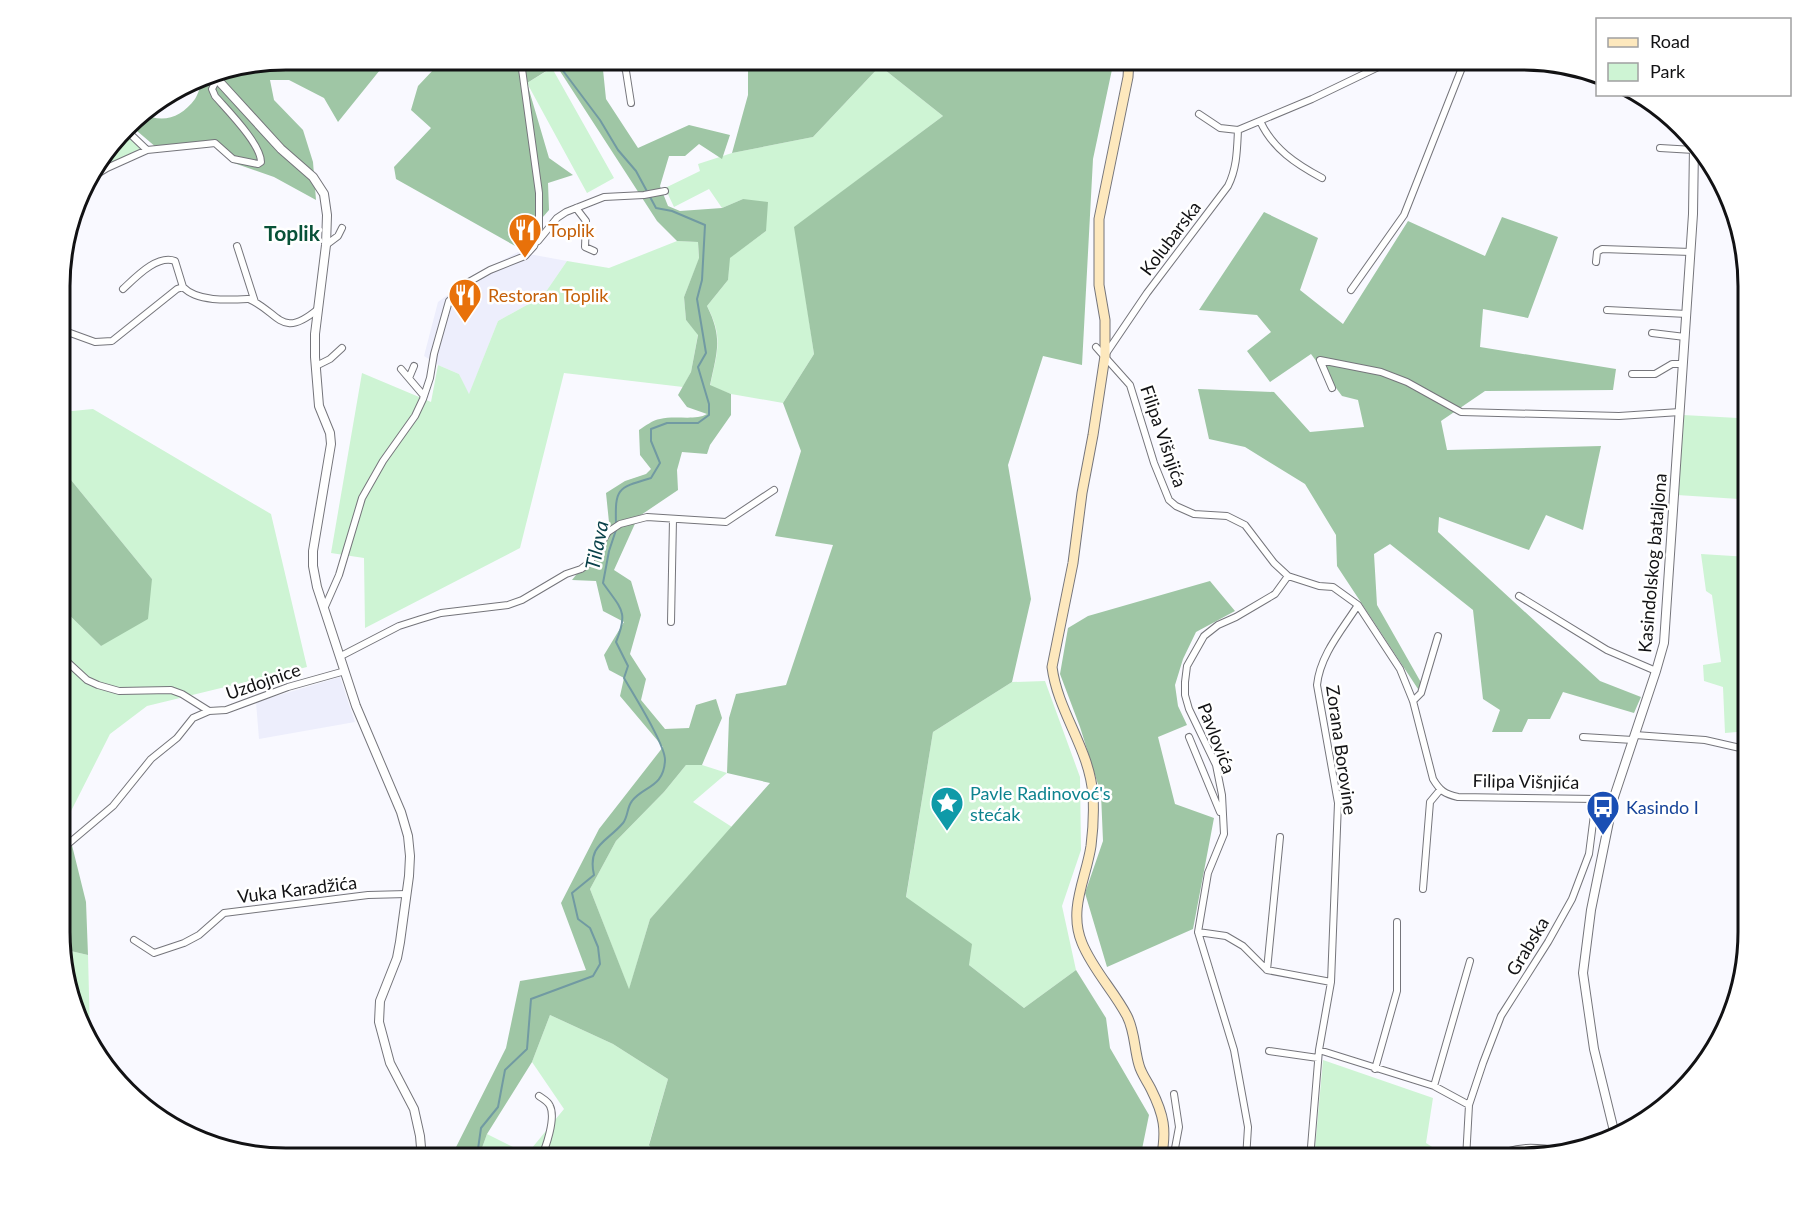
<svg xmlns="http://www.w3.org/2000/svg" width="1809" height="1219" font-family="Lato,sans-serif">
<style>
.built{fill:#edeefc}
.green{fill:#cef4d4}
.forest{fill:#9fc6a5}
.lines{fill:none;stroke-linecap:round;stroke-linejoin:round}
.stream{stroke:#719aa2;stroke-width:2}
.minor-casing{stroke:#75757b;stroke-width:8}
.tertiary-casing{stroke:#75757b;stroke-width:10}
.secondary-casing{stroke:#75757b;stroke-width:11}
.minor{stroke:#fff;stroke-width:6}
.tertiary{stroke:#fff;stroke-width:8}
.secondary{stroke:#fde8bd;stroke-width:9}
.labels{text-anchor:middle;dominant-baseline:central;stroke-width:5;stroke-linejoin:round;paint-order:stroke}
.food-label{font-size:18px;fill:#c56008;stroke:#fff;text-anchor:start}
.street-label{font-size:18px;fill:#121214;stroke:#fff}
.culture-label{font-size:18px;fill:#0d838f;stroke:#fff;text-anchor:start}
.transit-label{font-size:18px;fill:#164399;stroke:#fff;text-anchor:start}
.water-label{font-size:20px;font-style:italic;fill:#094149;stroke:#fff}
.quarter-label{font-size:21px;font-weight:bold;fill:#085238;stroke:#fff}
.rim{fill:none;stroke:#121214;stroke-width:3}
</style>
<rect width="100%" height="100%" fill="#f9f9ff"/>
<path class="built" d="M518,252l49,9 -24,35 -45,25 -29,74 -10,-21 -21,-9 -14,-9 14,-54 38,-28z
M340,677l15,45 -96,17 -3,-37z"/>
<path class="green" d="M880,66l63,50 -148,111 19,127 -31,49 -52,-9 -21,-8c7,-34 14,-48 -3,-80l21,-26 1,-22 37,-27 -23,-32 -21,9 -13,-19 -35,18 -9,-19 35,-17 -2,-7 34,-11 81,-16z
M552,68l62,110 -27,15 -60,-110z
M124,133l18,16 -48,24z
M677,241l21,1 1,17 -15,38 2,23 12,14 -7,38 -8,15 -119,-14 -44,175 -155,80 -1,-70 -33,-5 31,-180 69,29 7,-37 21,9 10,20 29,-73 45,-25 24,-35 42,7z
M93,409l178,105 36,153 -160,39 -37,28 -44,87 -4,-3v-210l39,38 51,-67 -90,-110v-57z
M1683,415l55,3 1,81 -62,-4z
M1701,554l48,3v174l-24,2 -2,-46 -19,-6 -1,-16 18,-3 -9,-67 -6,-4z
M1045,681l35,96 1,73 -19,56 14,64 -52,38 -55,-43 -63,-67 27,-166 79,-50z
M686,765h16l25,8 -34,29 39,25 -82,92 -21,71 -39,-101 26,-48 48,-49z
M62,949l26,6 2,79 -4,-1 -24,-71z
M550,1015l63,29 55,35 -19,65 9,15h-180l9,-25 40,20 37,-45 -32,-47z
M1323,1060l110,38 -7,45 25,16h-137z"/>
<path class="forest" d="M286,60h110l-12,5 -46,57 -14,-24 -35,-18h-19l4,20 29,30 10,32 3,38 -42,-23 -43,-15 -16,-21 -58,7 -27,-23 12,-12c20,11 39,5 53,-14 4,-6 6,-16 8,-23z
M428,60h174l4,39 32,49 51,-23 41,10 -8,24 -23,-15 -14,12h-16l-9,30 8,20 12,5 42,-3 21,-9 25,3 -2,29 -36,27 -2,22 -21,26c16,32 10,46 3,79l21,9v21l-21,30 -3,9 -25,-2 -5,18 1,20 -40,27 -24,53 17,11 10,34 -11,39 16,25 -5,21 24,29 24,-1 7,-23 20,-6 6,19 -20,47h-16l-22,27 -48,49 -26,48 39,100 21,-70 120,-136 -43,-10 2,-55 7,-24 50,-9 47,-140 -58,-9 26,-85 -18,-48 31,-49 -20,-127 149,-111 -63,-50 -67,71 -81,16 16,-58v-35h366l-21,99 -11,206 -39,-9 -35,109 23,134 -19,83 -79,50 -27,165 66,47 -3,21 55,43 52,-38 30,48 4,30 39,67 -9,44h-482l-9,-14 19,-66 -55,-35 -63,-29 -18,47 -45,72 -9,25h-28l56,-111 14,-67 66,-11 -25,-67 38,-74 64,-82 -43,-51 4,-18 -15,-8 -5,-15 20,-33 -21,-11 -7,-30 -24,-1 38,-48 -4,-39 19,-12 21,-7 5,-5 -11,-14 -1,-25c6,-4 14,-10 21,-11 15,-4 35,2 47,-5l-20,-7 -9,-12 13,-23 7,-37 -12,-15 -2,-23 15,-39 -1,-16 -21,-1 -20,-20 -101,-156 -29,18 22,75 24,17 -25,8 1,27 -32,37 -121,-68 -2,-12 37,-39 -20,-18 7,-24 16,-17z
M1264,212l54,26 -18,52 43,34 65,-103 77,35 17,-39 56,20 -30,81 -45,-9 -3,38 136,22 -3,21 -128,1 -44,30 6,29 154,-4 -18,84 -37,-15 -17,35 -90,-33 -1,15 162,149 41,16 -7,16 -71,-21 -13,27h-22l-6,13h-30l8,-22 -17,-11 -10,-89 -83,-66 -16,10 3,51 46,81 -5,3 -81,-123 -1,-31 -31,-51 -60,-37 -36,-8 -11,-50 76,3 36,40 54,-5 -6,-27 -16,-4 -31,-42 -41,28 -23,-31 24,-19 -14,-17 -58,-5z
M1749,413v86h-10l-1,-81z
M62,469l90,110 -4,40 -47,27 -39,-38z
M1210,581l25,30 -39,21 -13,27 -8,26 3,21 9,19 -29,12 17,67 39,14 -21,111 -86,38 -22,-74 18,-52 -2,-47 -21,-67 -20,-53 8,-46 20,-12z
M62,818l4,3 20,81 2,53 -26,-6z"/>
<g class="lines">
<path class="stream" d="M555,60l45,60 18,30 18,21 20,37 16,3 33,14 -3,55 -5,19 9,54 -8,14 11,37v11l-11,8h-31l-16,6v12l9,22 -9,15c-34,10 -36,10 -35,46
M474,1159l3,-3 4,-28 17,-21 7,-37 22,-21 4,-50 62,-23 7,-12 -2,-17 -8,-19 -12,-9 -6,-26 22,-18c-7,-30 13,-33 29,-52 5,-6 4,-16 9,-22 11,-15 32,-13 33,-41 0,-16 -32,-66 -41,-82l4,-12 -12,-24c13,-31 5,-33 -13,-59l6,-32 7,-21"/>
<g class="minor-casing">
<path id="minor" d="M621,60l5,11 5,32
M1199,114l21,14 18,2 74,-31 81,-39
M1260,121c13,28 36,43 62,57
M126,130l21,20
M1660,148l34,2
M89,179l18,-11 40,-18 59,-6 9,-1 18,16 25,5 3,-2c0,-18 -34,-52 -46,-66l-3,-7 5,-10
M576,208l10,13 -1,26 9,4
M538,241l19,-23 9,-6 38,-15 40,-2 21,-4
M326,245l12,-9 4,-8
M237,246l18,56
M1596,262l1,-10 5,-3 89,3
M123,289c12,-11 34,-35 52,-28l8,26
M1351,290l53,-75 61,-155
M1607,310l80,4
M62,330l33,12 17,-1 65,-52 6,-2c14,15 46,13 66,12 31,14 32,41 69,10
M1652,333l33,4
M1096,347l34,38 24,78 15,37 7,6 18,8 33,2 18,9 29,38 14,13 31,10 14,1 25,18 42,64 13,32 20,78c7,12 12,15 25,18l138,2 18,-2
M1105,355l42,-62 81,-107c9,-18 9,-36 10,-56
M316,366l14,-7 12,-11
M401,369l23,27
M1632,374h23l17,-10h11
M409,378l5,-12
M1332,388l-12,-28 61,12 26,10 54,30 158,4 61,-4
M1519,596l88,54 49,21
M324,609l15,-34 23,-77 21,-37 32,-45 8,-17 7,-21 4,-24 15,-53 18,-18 23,-13 35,-14 9,-10 5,-12v-41l-17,-124 -4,-9
M671,622l2,-103
M341,656l58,-30 22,-7 20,-6 67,-8 14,-5 44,-26 15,-5 8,-6 19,-31 12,-8 27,-7 79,5 48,-32
M62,657l25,23 11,5 21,6 52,-1 11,4 27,17 17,-1 62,-23 57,-16
M1413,701l8,-8 17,-57
M1635,735l70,5 44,10
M1189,737l31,75
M1583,737l50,3
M68,844l45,-38 38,-47 26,-21 16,-20 16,-7
M1423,889l7,-87 10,-12
M1198,932l28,4 17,10 24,24 64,12
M134,940l20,13 30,-10 15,-8 25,-22 144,-18 39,-1
M1267,970l13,-133
M1319,1050l115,36 35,19
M1269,1051l49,7
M1375,1069l22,-78v-69
M1434,1086l36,-125
M539,1096c4,3 9,5 11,10 6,12 -4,42 -10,53
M1247,1156l17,3
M1173,1159l6,-32 -5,-33
M1246,1159l2,-32 -14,-77 -36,-118 10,-59 16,-39 -2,-39 -6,-30 -27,-56 -4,-14v-13l2,-16 17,-30 14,-11 18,-8 39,-23 13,-18
M1310,1159l9,-109 12,-68 7,-179 -21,-118c3,-30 25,-55 41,-80
M1466,1159l3,-54 14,-42 18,-47 47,-74 24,-43 17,-45 7,-55
M1492,1159c22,-15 46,-12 71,-8"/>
</g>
<g class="tertiary-casing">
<path id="tertiary" d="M215,74l2,5 64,70 32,28 11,17 3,21 -1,30 -11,89v23l4,49 11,27 1,11 -18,107v15l4,21 39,119 45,106 7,24 2,20 -1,20 -9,66 -3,16 -17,43 -1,21 11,41 24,46 6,27 2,23
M1615,1135l-21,-86 -11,-76 8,-63 23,-113 42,-126 8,-28 29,-429 1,-68"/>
</g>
<g class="secondary-casing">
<path id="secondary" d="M1129,60l-1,17 -29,142v66l6,35v36l-12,79 -11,58 -9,70 -21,104c6,46 38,82 41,129 1,16 0,34 -2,50 -5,33 -23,63 -9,97 11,27 32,48 45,73 8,16 7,32 12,49 2,8 8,16 12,24 13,26 16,41 10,70"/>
</g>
<use href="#minor" class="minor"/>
<use href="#tertiary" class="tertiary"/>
<use href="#secondary" class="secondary"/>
</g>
<defs>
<g id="restaurant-pin" transform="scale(1.725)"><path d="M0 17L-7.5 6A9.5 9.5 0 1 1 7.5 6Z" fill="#e8710a" stroke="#fff"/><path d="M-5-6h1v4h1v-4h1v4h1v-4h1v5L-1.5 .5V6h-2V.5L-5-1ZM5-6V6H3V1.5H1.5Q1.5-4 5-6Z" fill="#fff"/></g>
<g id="sight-pin" transform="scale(1.725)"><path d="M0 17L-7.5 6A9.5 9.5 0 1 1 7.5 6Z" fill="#0f9aa8" stroke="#fff"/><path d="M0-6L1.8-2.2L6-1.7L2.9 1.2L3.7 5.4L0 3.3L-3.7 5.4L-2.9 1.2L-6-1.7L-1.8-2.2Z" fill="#fff"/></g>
<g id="bus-pin" transform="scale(1.725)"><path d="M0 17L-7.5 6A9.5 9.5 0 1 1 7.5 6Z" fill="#1a4fb4" stroke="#fff"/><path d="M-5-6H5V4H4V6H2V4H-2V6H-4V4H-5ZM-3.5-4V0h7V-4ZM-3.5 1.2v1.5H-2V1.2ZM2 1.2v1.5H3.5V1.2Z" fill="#fff"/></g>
</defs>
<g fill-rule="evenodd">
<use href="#restaurant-pin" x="525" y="230"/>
<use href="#restaurant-pin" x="465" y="295"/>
<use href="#sight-pin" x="947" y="803"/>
<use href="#bus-pin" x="1603" y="807"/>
</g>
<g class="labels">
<g class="food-label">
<text x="548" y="230">Toplik</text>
<text x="488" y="295">Restoran Toplik</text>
</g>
<g class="street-label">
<text transform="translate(1170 238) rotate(-53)">Kolubarska</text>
<text transform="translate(1164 436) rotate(71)">Filipa Višnjića</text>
<text transform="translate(1652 563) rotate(-85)">Kasindolskog bataljona</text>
<text transform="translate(263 681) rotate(-19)">Uzdojnice</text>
<text transform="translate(1217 738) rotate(69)">Pavlovića</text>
<text transform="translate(1342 750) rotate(82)">Zorana Borovine</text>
<text transform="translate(1526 781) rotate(1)">Filipa Višnjića</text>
<text transform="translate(297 889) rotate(-7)">Vuka Karadžića</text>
<text transform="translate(1527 946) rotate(-59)">Grabska</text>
</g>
<g class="culture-label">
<text x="970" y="793">Pavle Radinovoć's<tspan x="970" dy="21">stećak</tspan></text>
</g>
<g class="transit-label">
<text x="1626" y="807">Kasindo I</text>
</g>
<g class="water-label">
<text transform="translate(596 545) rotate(-79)">Tilava</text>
</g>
<g class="quarter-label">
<text x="292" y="232">Toplik</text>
</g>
</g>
<path d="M0 0H1809V1219H0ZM286 70H1522A216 216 0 0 1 1738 286V932A216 216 0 0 1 1522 1148H286A216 216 0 0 1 70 932V286A216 216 0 0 1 286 70Z" fill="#fff" fill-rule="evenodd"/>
<path class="rim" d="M286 70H1522A216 216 0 0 1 1738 286V932A216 216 0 0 1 1522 1148H286A216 216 0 0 1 70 932V286A216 216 0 0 1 286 70Z"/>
<rect x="1596" y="18" width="195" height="78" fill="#ffffff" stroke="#a0a0a1" stroke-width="1.5"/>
<rect x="1608" y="38" width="30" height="9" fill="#fde8bd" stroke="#a0a0a1" stroke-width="1.5"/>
<text x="1650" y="48" font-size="18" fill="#121214">Road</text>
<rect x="1608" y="63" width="30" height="18" fill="#cef4d4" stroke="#a0a0a1" stroke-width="1.5"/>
<text x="1650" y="78" font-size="18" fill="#121214">Park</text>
</svg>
